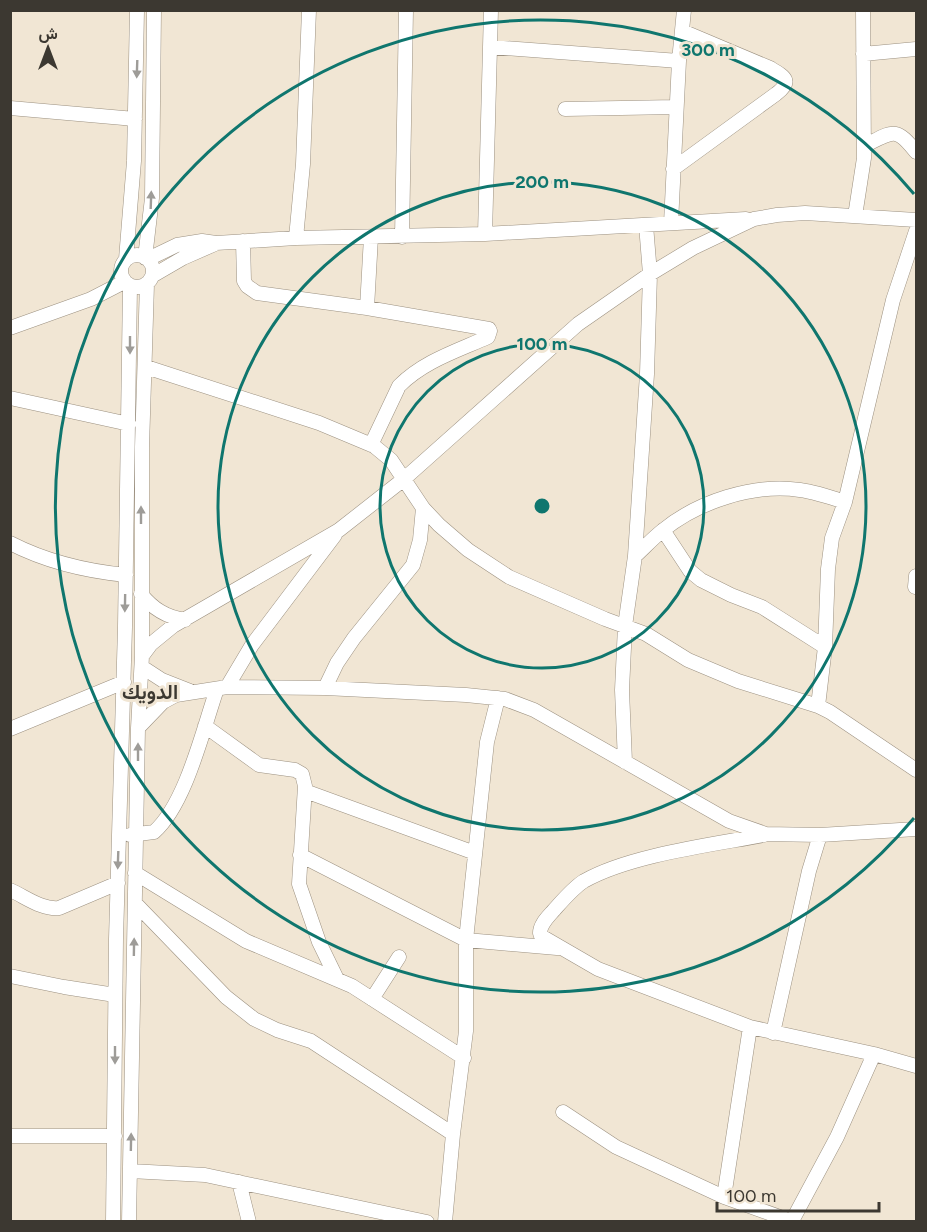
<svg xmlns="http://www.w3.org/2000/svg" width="927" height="1232" font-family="Figtree,Vazirmatn,sans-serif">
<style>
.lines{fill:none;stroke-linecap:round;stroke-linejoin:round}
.minor-casing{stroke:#9c9181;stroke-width:15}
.minor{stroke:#fff;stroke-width:14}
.oneway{fill:#9e9c98}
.ring{fill:none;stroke:#0f766e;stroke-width:3}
.labels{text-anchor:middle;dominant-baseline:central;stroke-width:6;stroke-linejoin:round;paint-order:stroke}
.neighbourhood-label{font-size:20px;font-weight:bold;fill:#3c3831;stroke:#f1e6d4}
.centre{fill:#0f766e;stroke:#f1e6d4;stroke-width:3}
.ring-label{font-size:18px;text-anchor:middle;font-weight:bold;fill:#0f766e;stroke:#f1e6d4;stroke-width:6;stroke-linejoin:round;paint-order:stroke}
</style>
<rect width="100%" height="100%" fill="#f1e6d4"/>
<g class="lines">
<g class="minor-casing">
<path id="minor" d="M490,47l189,14 5,-51
M863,54l53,-5
M10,108l125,11
M565,109l111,-2
M864,146c28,-14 31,-21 52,6
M673,169l103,-75c17,-13 9,-17 -6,-26l-88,-37
M855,216l9,-58 -1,-148
M671,223l8,-162
M916,231l-23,69 -48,202 -13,36 -4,31 -3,78 -7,59 12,6 86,58
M485,234l6,-224
M402,237l4,-227
M296,238l7,-74 6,-154
M243,241l1,40 3,5 10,7 110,15 122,21 1,2 -2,6c-31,14 -64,24 -89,49l-28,59
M121 271a16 16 0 1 1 32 0a16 16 0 1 1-32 0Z
M145,258l7,-60 2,-188
M126,259l8,-98 3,-151
M148,259l29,-14 25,-4 14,2 80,-5 189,-4 261,-15
M152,276l31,-18 32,-14
M367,308l4,-71
M10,328l81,-29 33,-17
M146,367l173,56 55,23 17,14 32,48 -3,32 -7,25 -59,73 -17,25 -12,25
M10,398l119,26
M423,508l16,17 29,25 41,27 96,42 41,15 42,26 50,21 80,25
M663,530l27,41 11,9 30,15 31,12 63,40
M10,543c37,19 75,28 116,32
M635,556c9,-8 17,-17 27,-25 35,-29 92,-48 138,-41 15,2 30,7 45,12
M915,587l1,-11
M141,594c12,15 25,23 44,26
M142,656l9,-12 22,-18 166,-96 65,-51 174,-155 72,-50 43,-26 61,-29 23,-4 28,-2 111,7
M142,667l20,13 28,11
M227,687l25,-42 83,-110
M205,726l54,39 36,5 7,4 3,12 -6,98 20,58 18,37
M138,728l25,-26 13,-7 51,-8 98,1 141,7 39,4 29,11 195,111 37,13 54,1
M10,729l114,-47
M625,762l-3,-72 3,-64 10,-70 12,-182 3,-100 -4,-49
M305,791l170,62
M130,835l24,-3c32,-28 49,-103 63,-143
M764,835c-53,10 -134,20 -180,46 -11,7 -21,19 -30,29 -6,7 -14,14 -14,23l1,3 57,33 152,58 124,27 42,12
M300,855l166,85 91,8
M135,873l111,68 106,45 112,72
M10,890c16,7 32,20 49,18l59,-25
M135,903l91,94 28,22 23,11 34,11 142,93
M10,976l54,11 51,8
M372,999l27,-42
M773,1033l36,-162 11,-36 96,-6
M563,1112l53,35 108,50 70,25
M10,1136h105
M130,1171l75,4 222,47
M239,1182l10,40
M724,1197l26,-170
M792,1221l45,-84 37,-83
M113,1222l3,-283 9,-312 5,-341
M129,1222l9,-494 4,-72v-209l5,-163
M445,1222l8,-88 13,-103v-91l21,-198 11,-44"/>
</g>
<use href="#minor" class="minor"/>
</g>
<defs><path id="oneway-solid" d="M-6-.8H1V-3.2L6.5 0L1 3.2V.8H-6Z" transform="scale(1.5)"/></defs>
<g class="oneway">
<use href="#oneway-solid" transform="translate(137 69) rotate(92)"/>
<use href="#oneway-solid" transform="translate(151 200) rotate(-88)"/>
<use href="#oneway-solid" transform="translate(130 345) rotate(90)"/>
<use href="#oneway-solid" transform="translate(141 515) rotate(-90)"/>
<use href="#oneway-solid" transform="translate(125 603) rotate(91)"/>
<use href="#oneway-solid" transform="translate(138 752) rotate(-90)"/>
<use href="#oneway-solid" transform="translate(118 860) rotate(92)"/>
<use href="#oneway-solid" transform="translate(134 947) rotate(-89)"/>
<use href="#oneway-solid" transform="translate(115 1055) rotate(90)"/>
<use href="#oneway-solid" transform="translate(131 1142) rotate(-89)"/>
</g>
<g class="ring">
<circle cx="542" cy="506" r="162"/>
<circle cx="542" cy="506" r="324"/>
<path d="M914 818A486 486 0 1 1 914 194"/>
</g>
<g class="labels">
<g class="neighbourhood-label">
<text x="150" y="692">الدويك</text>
</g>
</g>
<circle cx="542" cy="506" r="9" class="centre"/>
<g class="ring-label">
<text x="708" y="56">300 m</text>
<text x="542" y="188">200 m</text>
<text x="542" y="350">100 m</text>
</g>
<rect width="927" height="1232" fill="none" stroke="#3c3831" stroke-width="24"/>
<g transform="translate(48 48)" stroke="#f1e6d4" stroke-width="4.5" paint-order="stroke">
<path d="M0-4.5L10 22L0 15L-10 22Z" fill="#3c3831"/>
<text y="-9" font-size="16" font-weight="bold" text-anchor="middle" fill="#3c3831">ش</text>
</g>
<path d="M717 1202v9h162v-9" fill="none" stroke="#3c3831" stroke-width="3"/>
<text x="726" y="1202" font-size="18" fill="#3c3831" stroke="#f1e6d4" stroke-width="4.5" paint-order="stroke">100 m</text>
</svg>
